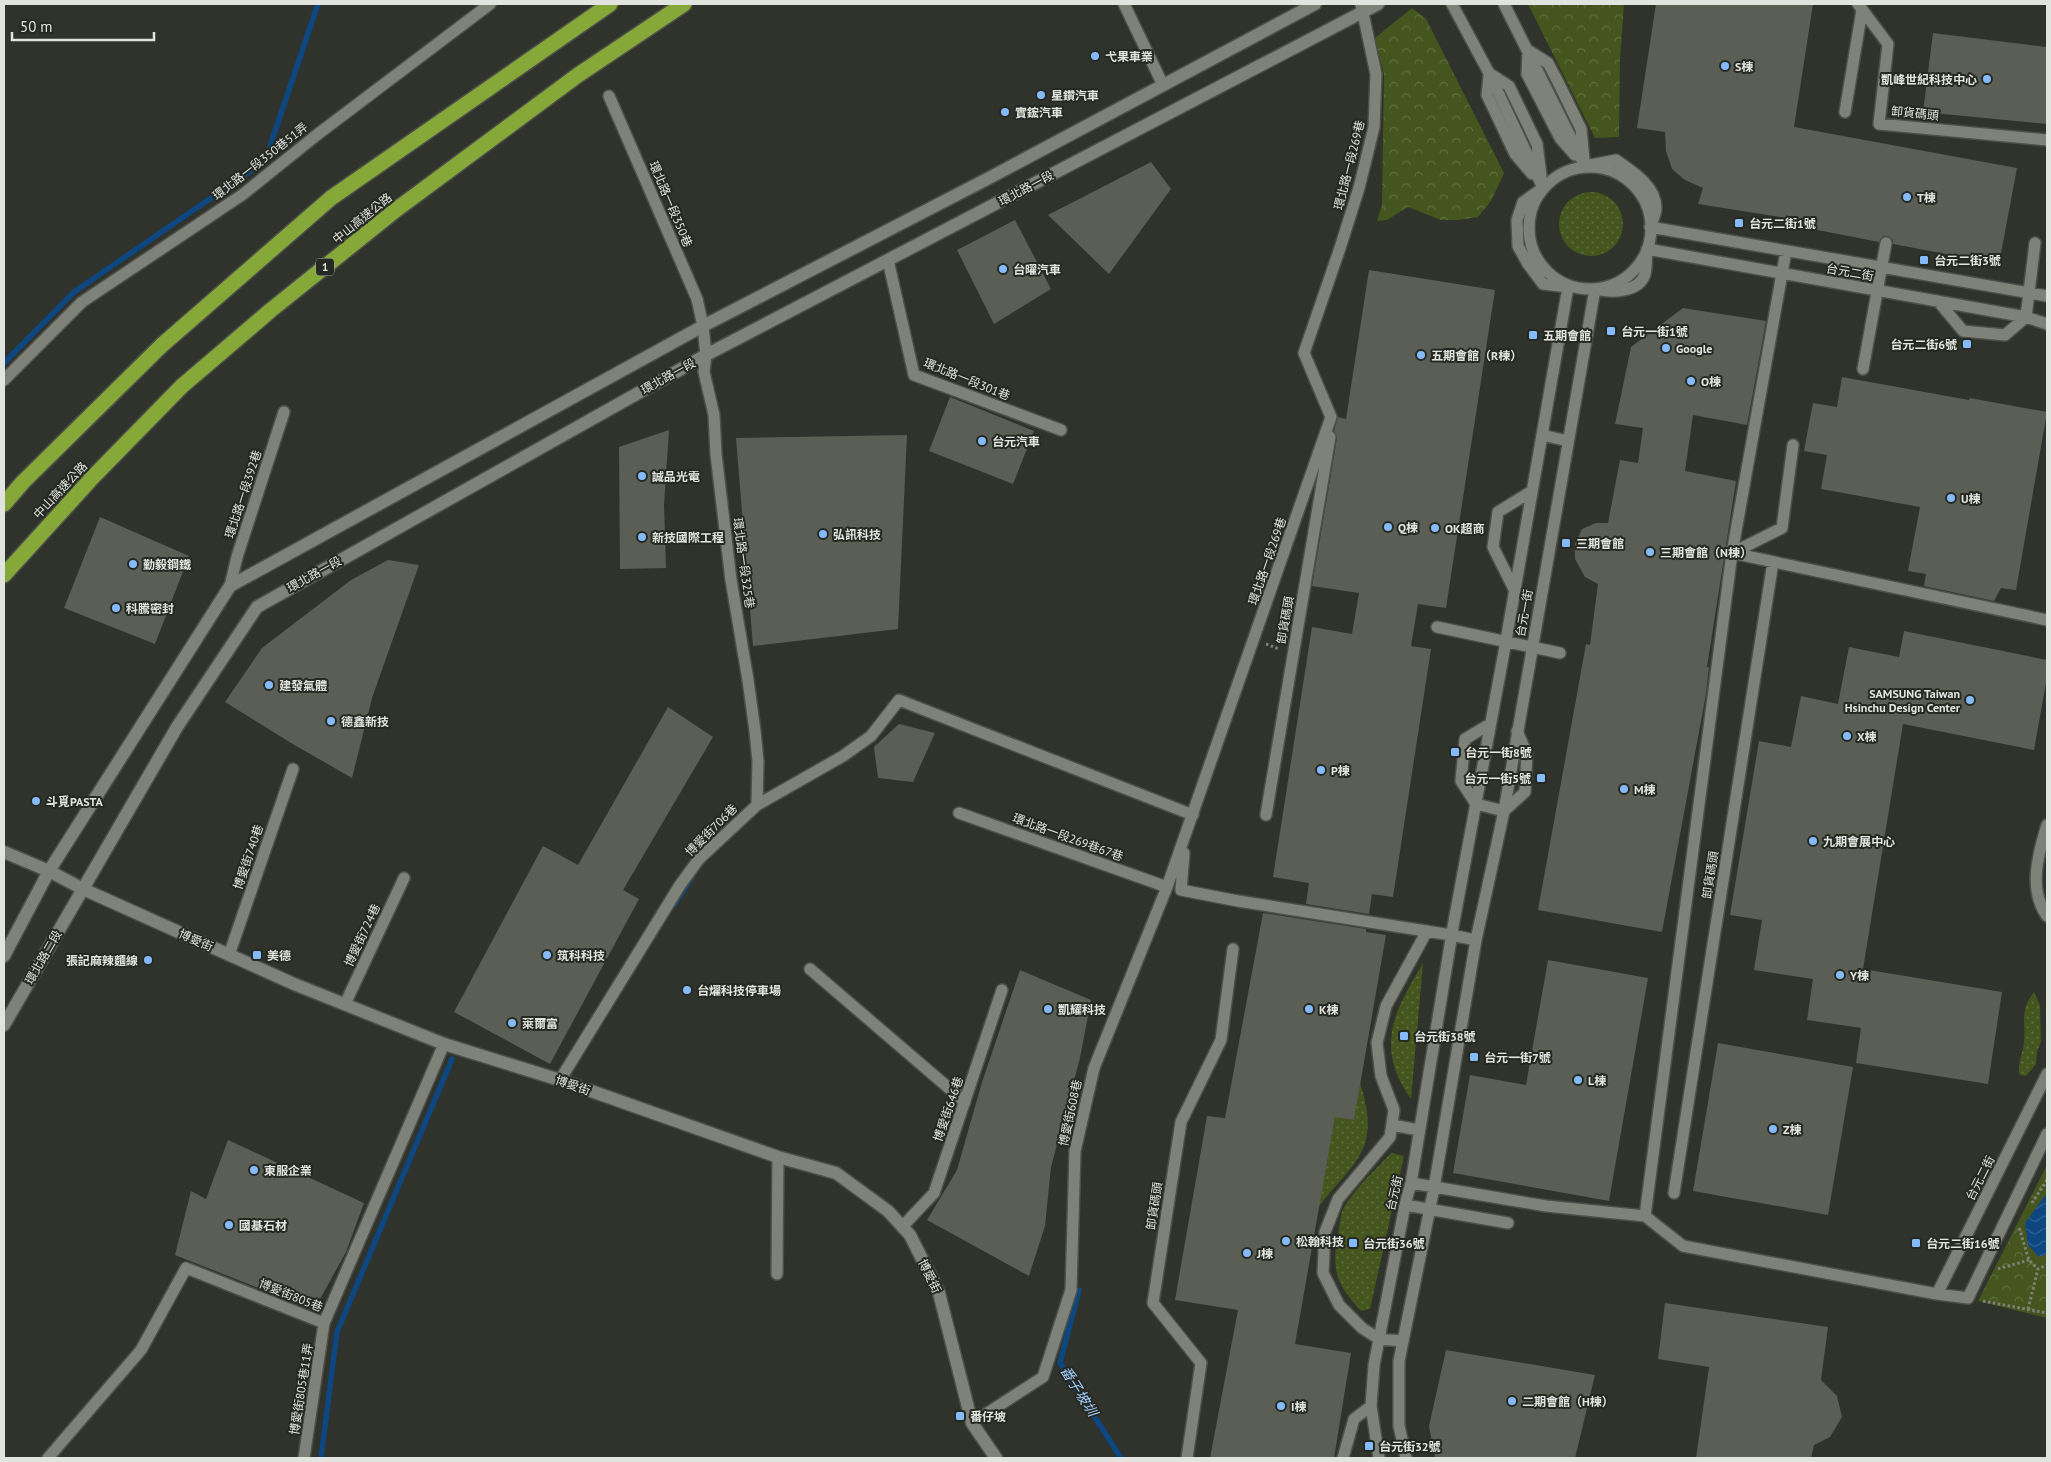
<svg xmlns="http://www.w3.org/2000/svg" width="2051" height="1462" font-family="'PT Sans','Noto Sans TC',sans-serif">
<style>
.grass{fill:url(#grass-dots)}
.park{fill:url(#park-crowns)}
.water{fill:url(#water-waves)}
.lines{fill:none;stroke-linecap:round;stroke-linejoin:round}
.stream{stroke:#0e4680;stroke-width:5.5}
.building{fill:#5b5e55}
.lane-casing{stroke:#4d4f48;stroke-width:14}
.secondary-casing{stroke:#4d4f48;stroke-width:15}
.highway-casing{stroke:#4d4f48;stroke-width:18}
.path{stroke:#7d8079;stroke-width:3;stroke-dasharray:2.5 2.5;stroke-linecap:butt}
.lane{stroke:#7e8279;stroke-width:11}
.secondary{stroke:#7e8279;stroke-width:12}
.highway{stroke:#85a839;stroke-width:15}
.poi-dot{fill:#85bbfb;stroke:#262921;stroke-width:2}
.labels{text-anchor:middle;dominant-baseline:central;stroke-width:4;stroke-linejoin:round;paint-order:stroke}
.shield{fill:#262921;stroke:#aaaca6;stroke-width:1}
.shield-label{font-size:11px;font-weight:bold;fill:#e2e4df}
.poi-label{font-size:12px;font-weight:bold;fill:#e2e4df;stroke:#262921;text-anchor:start}
.street-label{font-size:12px;fill:#e2e4df;stroke:#262921}
.water-label{font-size:14px;font-style:italic;fill:#a1ccff;stroke:#262921}
</style>
<defs>
<pattern id="grass-dots" width="8" height="8" patternUnits="userSpaceOnUse" patternTransform="scale(1.25)"><rect width="8" height="8" fill="#44561d"/><path d="M2 2h.1M6 6h.1" fill="none" stroke="#5f6e3d" stroke-width="1.8" stroke-linecap="round"/></pattern>
<pattern id="park-crowns" width="20" height="18" patternUnits="userSpaceOnUse" patternTransform="scale(1.25)"><rect width="20" height="18" fill="#44561d"/><path d="M2 6a3 3 0 1 1 6 0M12 15a3 3 0 1 1 6 0" fill="none" stroke="#5f6e3d"/></pattern>
<pattern id="water-waves" width="16" height="10" patternUnits="userSpaceOnUse" patternTransform="scale(1.25)"><rect width="16" height="10" fill="#0e4680"/><path d="M0 5q4-4 8 0t8 0" fill="none" stroke="#316192"/></pattern>
</defs>
<rect width="100%" height="100%" fill="#2f332b"/>
<path class="grass" d="M1559 224a32 32 0 1 1 64 0a32 32 0 1 1-64 0Z
M1423,963l-12,136c-37,-52 -17,-87 12,-136z
M2034,992l6,13 1,37 -4,9 -1,13 -10,12 -7,-2c-1,-12 4,-21 5,-32 2,-22 -5,-30 10,-50z
M1360,1083c21,66 -3,76 -41,123l16,-89 19,3z
M1391,1153l13,3 -34,153 -9,2c-24,-26 -30,-40 -23,-76 1,-7 2,-16 4,-23 8,-19 35,-44 49,-59z"/>
<path class="park" d="M1528,4h96l-4,55 -1,78 -24,1z
M1412,8l14,11 78,154 -13,28 -13,16 -20,3h-17l-33,-13 -21,13 -10,1 5,-16 2,-131 -9,-36z
M2047,1165v153l-69,-17z"/>
<path class="water" d="M2047,1193v61l-8,3 -11,-12 -3,-22z"/>
<g class="lines">
<path class="stream" d="M4,363l70,-71 191,-131 53,-157
M674,905l18,-28
M1079,1290l-19,73 61,95
M321,1458l16,-126 115,-273"/>
</g>
<path class="building" d="M1656,4h157l-19,123 223,41 -18,96 -106,-20v-4l-5,-4h-5l-4,6 -82,-16 1,-6 -100,-16 5,-16 -18,-8 -13,-11 -6,-18 -1,-19 -28,-4z
M1933,33l114,14v77l-124,-12z
M1151,162l20,27 -62,85 -61,-59z
M1015,220l36,69 -57,35 -37,-74z
M1369,270l126,20 -49,318 -28,-4 -7,42 20,3 -38,248 -21,-3 -3,20 -63,-10 3,-21 -36,-6 39,-250 40,7 7,-41 -47,-7 25,-148 -3,-7 4,-14 8,2z
M1683,308l83,13 -19,104 -54,-10 -8,56 51,10 -29,186h2l-3,27 -44,238 -124,-22 48,-266 4,1 8,-61 -13,-7 -10,-18v-15l7,-15 14,-6h12l12,-63 18,3 5,-35 -28,-4 16,-77z
M1842,377l127,23 1,-2 77,14 -31,178 -15,-2 -7,13 -70,-15 2,-12 -18,-3 12,-64 -99,-18 6,-34 -23,-4 9,-48 24,4z
M950,397l84,34 -21,53 -84,-33z
M669,430l-5,75 2,63 -46,1 -1,-122z
M907,435l-9,194 -145,17 -17,-208z
M100,517l89,39 -34,88 -91,-36z
M388,560l31,5 -47,133 -20,80 -61,-35 -66,-41 37,-54 89,-68z
M1904,631l143,29v17l-13,73 -131,-26 -40,245 139,23 -14,92 -132,-21 5,-35 -54,-8 6,-41 -59,-9 8,-50 -32,-5 29,-174 32,6 10,-51 37,8 11,-57 50,10z
M668,707l45,30 -90,153 16,9 -89,165 -96,-52 89,-166 35,19z
M899,724l36,9 -22,49 -35,-4 -4,-31z
M1263,913l103,16v3l20,3 -32,185 -19,-3 -40,227 56,9 -17,105h-124l28,-148 -63,-10 32,-184 18,2z
M1548,960l100,18 -39,223 -156,-28 17,-98 56,10z
M1020,970l71,30 -11,58 -29,109 -6,59 -16,50 -102,-56 30,-50 25,-88z
M1718,1043l135,24 -25,148 -135,-24z
M228,1140l136,63 -18,49 -32,58 -139,-55 16,-64 15,8z
M1665,1303l163,24 -7,53 16,16 5,21 -12,20 -16,8 -3,13h-115l13,-91 -51,-8z
M1446,1350l149,25 -20,83h-140l-6,-32z"/>
<g class="lines">
<g class="lane-casing">
<path id="lane" d="M1124,4l39,81
M1452,4l37,69 54,115
M1504,4l81,162
M1858,4l30,40 -9,80 168,16
M1529,51l19,12 9,17 24,49 3,30
M1528,52l-1,22 33,64 15,17
M1489,73l20,13 28,58 4,32
M1489,75l-2,20 28,59 17,20
M609,96l88,203 6,27 3,29 -2,17 10,43 2,39 15,126 17,100 7,51 3,30 -1,44
M1845,112l17,-102
M1585,166l31,-6c16,11 40,26 40,48 0,6 -4,14 -6,19l397,69
M1529 228a61 61 0 1 1 122 0a61 61 0 1 1-122 0Z
M888,260l26,115 147,55
M1938,301l25,30 42,4 21,-18 9,-74
M1863,369l23,-126
M4,380l78,-78 160,-107 76,-61 172,-130
M1542,435l26,6
M1732,553l315,67
M1732,553l50,-25 11,-83
M230,586l7,-29 47,-145
M1515,591l-22,-44 5,-35 34,-21
M1437,627l123,26
M1490,724l-25,15 -4,42 15,23 28,7 21,-19 2,-38 -10,-23
M959,813l208,74
M1266,815l64,-378
M2047,825c-9,29 -19,65 0,91
M1184,853l-3,37 57,11 213,34 25,5
M229,955l64,-186
M810,969l155,133
M345,1004l59,-126
M560,1080l120,-195 19,-26 58,-54 86,-49 28,-20 28,-36 294,115
M1392,1125l27,5
M1411,1183l135,23 99,10 38,30 254,48 31,4 79,-164
M1674,1193l99,-631
M1405,1205l103,18
M1645,1216l87,-663 54,-302
M902,1227l32,-34 68,-203
M777,1274l1,-117
M1937,1294l110,-220
M1403,1341l-24,-2 -17,-11 -23,-23 -16,-32 2,-41 13,-33 52,-62 4,-27 -13,-34 -4,-33 9,-37 41,-75
M972,1423l71,-46 28,-87 4,-139 19,-83 73,-181 164,-470 -27,-64 36,-105 19,-60 15,-61 2,-53 -15,-70
M48,1458l93,-108 45,-82 138,55
M304,1458l20,-135 120,-279
M1187,1458l14,-95 -48,-60 28,-181 40,-82 12,-91
M1343,1458l11,-39 17,-13
M1379,1458l-8,-52 3,-41 31,-160 6,-22 42,-256 51,-275 64,-365 -25,-3 -15,-20 -10,-18 -1,-26 6,-18 20,-14
M1406,1458l-7,-32v-65l35,-173 42,-248 28,-129 91,-522c15,4 44,4 50,-15 2,-7 1,-17 2,-25l379,68 21,7"/>
</g>
<g class="secondary-casing">
<path id="secondary" d="M4,852l45,19 34,18 211,95 150,60 116,36 218,77 58,16 52,38 22,24 29,58 33,130 24,35
M4,956l45,-85 181,-285 473,-260 286,-148 326,-174
M4,1025l173,-298 80,-120 449,-252 672,-351"/>
</g>
<g class="highway-casing">
<path id="highway" d="M4,504l19,-22 139,-137 169,-147 279,-194
M4,575l88,-97 90,-92 89,-76 126,-101 181,-134 106,-71"/>
</g>
<path class="path" d="M1266,644l13,5
M2032,1203l15,-23
M2019,1228l10,32 9,9 9,-4
M1998,1269l31,-9
M1983,1301l64,12
M2028,1309l10,-40"/>
<use href="#lane" class="lane"/>
<use href="#secondary" class="secondary"/>
<use href="#highway" class="highway"/>
</g>
<g class="poi-dot">
<circle cx="1095" cy="56" r="5"/>
<circle cx="1725" cy="66" r="5"/>
<circle cx="1987" cy="79" r="5"/>
<circle cx="1041" cy="95" r="5"/>
<circle cx="1005" cy="112" r="5"/>
<circle cx="1907" cy="197" r="5"/>
<rect x="1734" y="218" width="10" height="10" rx="2.5"/>
<rect x="1919" y="255" width="10" height="10" rx="2.5"/>
<circle cx="1003" cy="269" r="5"/>
<rect x="1606" y="326" width="10" height="10" rx="2.5"/>
<rect x="1528" y="330" width="10" height="10" rx="2.5"/>
<rect x="1962" y="339" width="10" height="10" rx="2.5"/>
<circle cx="1666" cy="348" r="5"/>
<circle cx="1421" cy="355" r="5"/>
<circle cx="1691" cy="381" r="5"/>
<circle cx="982" cy="441" r="5"/>
<circle cx="642" cy="476" r="5"/>
<circle cx="1951" cy="498" r="5"/>
<circle cx="1388" cy="527" r="5"/>
<circle cx="1435" cy="528" r="5"/>
<circle cx="823" cy="534" r="5"/>
<circle cx="642" cy="537" r="5"/>
<rect x="1561" y="538" width="10" height="10" rx="2.5"/>
<circle cx="1650" cy="552" r="5"/>
<circle cx="133" cy="564" r="5"/>
<circle cx="116" cy="608" r="5"/>
<circle cx="269" cy="685" r="5"/>
<circle cx="1970" cy="700" r="5"/>
<circle cx="331" cy="721" r="5"/>
<circle cx="1847" cy="736" r="5"/>
<rect x="1450" y="747" width="10" height="10" rx="2.5"/>
<circle cx="1321" cy="770" r="5"/>
<rect x="1536" y="773" width="10" height="10" rx="2.5"/>
<circle cx="1624" cy="789" r="5"/>
<circle cx="36" cy="801" r="5"/>
<circle cx="1813" cy="841" r="5"/>
<rect x="252" y="950" width="10" height="10" rx="2.5"/>
<circle cx="547" cy="955" r="5"/>
<circle cx="148" cy="960" r="5"/>
<circle cx="1840" cy="975" r="5"/>
<circle cx="687" cy="990" r="5"/>
<circle cx="1048" cy="1009" r="5"/>
<circle cx="1309" cy="1009" r="5"/>
<circle cx="512" cy="1023" r="5"/>
<rect x="1399" y="1031" width="10" height="10" rx="2.5"/>
<rect x="1469" y="1052" width="10" height="10" rx="2.5"/>
<circle cx="1578" cy="1080" r="5"/>
<circle cx="1773" cy="1129" r="5"/>
<circle cx="254" cy="1170" r="5"/>
<circle cx="229" cy="1225" r="5"/>
<circle cx="1286" cy="1241" r="5"/>
<rect x="1348" y="1238" width="10" height="10" rx="2.5"/>
<rect x="1911" y="1238" width="10" height="10" rx="2.5"/>
<circle cx="1247" cy="1253" r="5"/>
<circle cx="1512" cy="1401" r="5"/>
<circle cx="1281" cy="1406" r="5"/>
<rect x="955" y="1411" width="10" height="10" rx="2.5"/>
<rect x="1364" y="1441" width="10" height="10" rx="2.5"/>
</g>
<g class="labels">
<rect class="shield" x="316" y="258.5" width="18" height="17" rx="4"/>
<g class="shield-label">
<text x="325" y="267">1</text>
</g>
<g class="poi-label">
<text x="1105" y="56">弋果車業</text>
<text x="1735" y="66">S棟</text>
<text x="1977" y="79" text-anchor="end">凱峰世紀科技中心</text>
<text x="1051" y="95">星鑽汽車</text>
<text x="1015" y="112">實鋐汽車</text>
<text x="1917" y="197">T棟</text>
<text x="1749" y="223">台元二街1號</text>
<text x="1934" y="260">台元二街3號</text>
<text x="1013" y="269">台曜汽車</text>
<text x="1621" y="331">台元一街1號</text>
<text x="1543" y="335">五期會館</text>
<text x="1957" y="344" text-anchor="end">台元二街6號</text>
<text x="1676" y="348">Google</text>
<text x="1431" y="355">五期會館（R棟）</text>
<text x="1701" y="381">O棟</text>
<text x="992" y="441">台元汽車</text>
<text x="652" y="476">誠品光電</text>
<text x="1961" y="498">U棟</text>
<text x="1398" y="527">Q棟</text>
<text x="1445" y="528">OK超商</text>
<text x="833" y="534">弘訊科技</text>
<text x="652" y="537">新技國際工程</text>
<text x="1576" y="543">三期會館</text>
<text x="1660" y="552">三期會館（N棟）</text>
<text x="143" y="564">勤毅鋼鐵</text>
<text x="126" y="608">科騰密封</text>
<text x="279" y="685">建發氣體</text>
<text x="1960" y="693" text-anchor="end">SAMSUNG Taiwan<tspan x="1960" dy="14">Hsinchu Design Center</tspan></text>
<text x="341" y="721">德鑫新技</text>
<text x="1857" y="736">X棟</text>
<text x="1465" y="752">台元一街8號</text>
<text x="1331" y="770">P棟</text>
<text x="1531" y="778" text-anchor="end">台元一街5號</text>
<text x="1634" y="789">M棟</text>
<text x="46" y="801">斗覓PASTA</text>
<text x="1823" y="841">九期會展中心</text>
<text x="267" y="955">美德</text>
<text x="557" y="955">筑科科技</text>
<text x="138" y="960" text-anchor="end">張記麻辣麵線</text>
<text x="1850" y="975">Y棟</text>
<text x="697" y="990">台燿科技停車場</text>
<text x="1058" y="1009">凱耀科技</text>
<text x="1319" y="1009">K棟</text>
<text x="522" y="1023">萊爾富</text>
<text x="1414" y="1036">台元街38號</text>
<text x="1484" y="1057">台元一街7號</text>
<text x="1588" y="1080">L棟</text>
<text x="1783" y="1129">Z棟</text>
<text x="264" y="1170">東服企業</text>
<text x="239" y="1225">國基石材</text>
<text x="1296" y="1241">松翰科技</text>
<text x="1363" y="1243">台元街36號</text>
<text x="1926" y="1243">台元二街16號</text>
<text x="1257" y="1253">J棟</text>
<text x="1522" y="1401">二期會館（H棟）</text>
<text x="1291" y="1406">I棟</text>
<text x="970" y="1416">番仔坡</text>
<text x="1379" y="1446">台元街32號</text>
</g>
<g class="street-label">
<text transform="translate(1915 113) rotate(6)">卸貨碼頭</text>
<text transform="translate(260 161) rotate(-38)">環北路一段350巷51弄</text>
<text transform="translate(1349 165) rotate(-76)">環北路一段269巷</text>
<text transform="translate(1026 188) rotate(-28)">環北路一段</text>
<text transform="translate(671 204) rotate(67)">環北路一段350巷</text>
<text transform="translate(362 218) rotate(-39)">中山高速公路</text>
<text transform="translate(1850 272) rotate(10)">台元二街</text>
<text transform="translate(668 376) rotate(-29)">環北路一段</text>
<text transform="translate(967 379) rotate(22)">環北路一段301巷</text>
<text transform="translate(60 490) rotate(-47)">中山高速公路</text>
<text transform="translate(243 494) rotate(-72)">環北路一段392巷</text>
<text transform="translate(1267 561) rotate(-71)">環北路一段269巷</text>
<text transform="translate(744 563) rotate(82)">環北路一段325巷</text>
<text transform="translate(314 574) rotate(-29)">環北路一段</text>
<text transform="translate(1524 613) rotate(-80)">台元一街</text>
<text transform="translate(1285 620) rotate(-80)">卸貨碼頭</text>
<text transform="translate(711 830) rotate(-45)">博愛街706巷</text>
<text transform="translate(1068 837) rotate(20)">環北路一段269巷67巷</text>
<text transform="translate(248 857) rotate(-71)">博愛街740巷</text>
<text transform="translate(1710 875) rotate(-81)">卸貨碼頭</text>
<text transform="translate(362 935) rotate(-65)">博愛街724巷</text>
<text transform="translate(196 940) rotate(24)">博愛街</text>
<text transform="translate(43 957) rotate(-60)">環北路二段</text>
<text transform="translate(573 1085) rotate(19)">博愛街</text>
<text transform="translate(948 1109) rotate(-71)">博愛街646巷</text>
<text transform="translate(1070 1113) rotate(-78)">博愛街608巷</text>
<text transform="translate(1980 1178) rotate(-63)">台元二街</text>
<text transform="translate(1394 1193) rotate(-77)">台元街</text>
<text transform="translate(1154 1206) rotate(-81)">卸貨碼頭</text>
<text transform="translate(930 1276) rotate(64)">博愛街</text>
<text transform="translate(291 1295) rotate(22)">博愛街805巷</text>
<text transform="translate(301 1389) rotate(-81)">博愛街805巷11弄</text>
</g>
<g class="water-label">
<text transform="translate(1079 1391) rotate(58)">番子坡圳</text>
</g>
</g>
<rect width="2051" height="1462" fill="none" stroke="#e2e4df" stroke-width="10"/>
<path d="M12 32v8h142v-8" fill="none" stroke="#e2e4df" stroke-width="2.5"/>
<text x="20" y="32" font-size="15" fill="#e2e4df" stroke="#262921" stroke-width="4" paint-order="stroke">50 m</text>
</svg>
